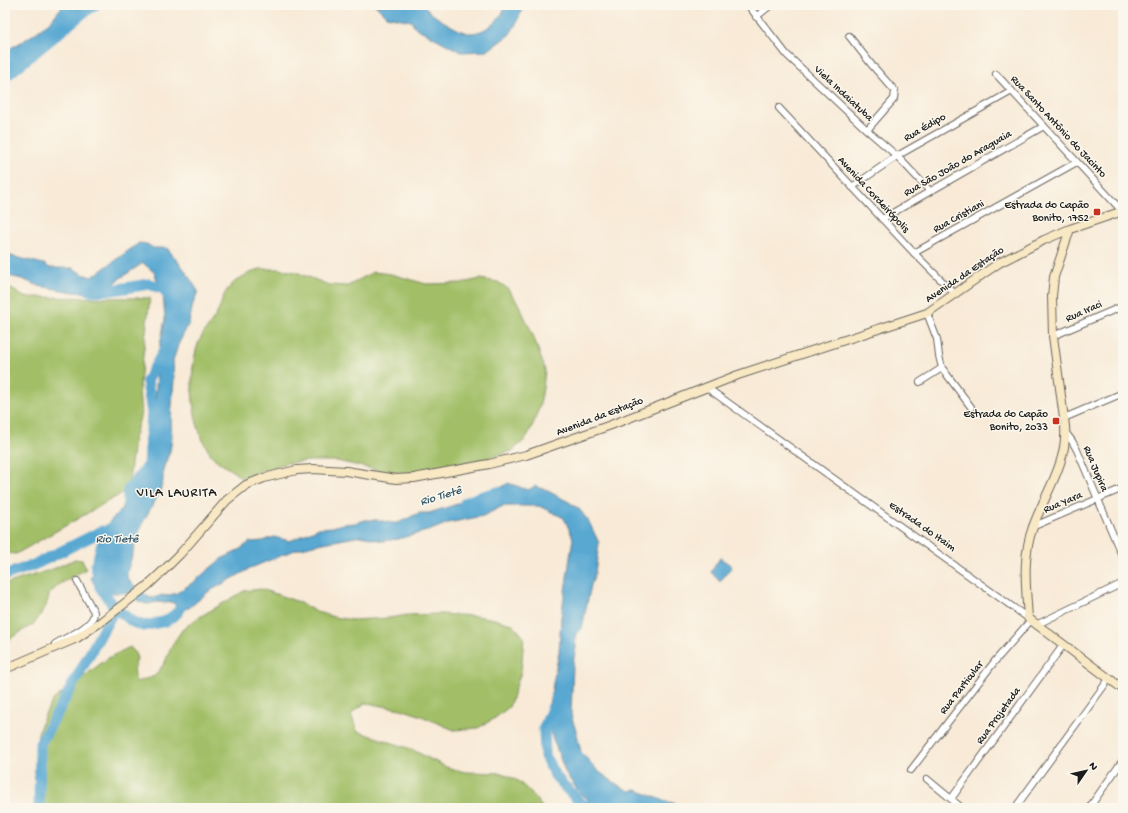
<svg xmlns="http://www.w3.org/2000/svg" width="1128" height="813" font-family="'Gochi Hand',sans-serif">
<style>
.green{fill:#a2bf67;stroke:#5f6e42}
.water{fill:#58a8d2;stroke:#3a6277}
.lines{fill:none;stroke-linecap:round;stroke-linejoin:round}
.river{stroke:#58a8d2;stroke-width:11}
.street-casing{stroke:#69645d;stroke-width:8}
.secondary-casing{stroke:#69645d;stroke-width:10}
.street{stroke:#fff;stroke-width:6}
.secondary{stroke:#f8e8c3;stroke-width:8}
.poi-dot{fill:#c8321e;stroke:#fbf7ec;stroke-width:1.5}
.labels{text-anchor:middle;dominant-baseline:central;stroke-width:3;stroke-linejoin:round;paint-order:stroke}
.street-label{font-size:11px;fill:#1c1c1c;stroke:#fbf7ec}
.poi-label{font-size:11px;fill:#1c1c1c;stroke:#fbf7ec;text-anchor:end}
.water-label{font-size:12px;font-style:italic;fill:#375b6e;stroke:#fbf7ec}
.quarter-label{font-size:13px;letter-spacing:1px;fill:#1c1c1c;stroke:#fbf7ec}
</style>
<rect width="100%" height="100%" fill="#fbf7ec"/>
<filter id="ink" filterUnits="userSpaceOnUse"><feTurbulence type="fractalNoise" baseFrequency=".025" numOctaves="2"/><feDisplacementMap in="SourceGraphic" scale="8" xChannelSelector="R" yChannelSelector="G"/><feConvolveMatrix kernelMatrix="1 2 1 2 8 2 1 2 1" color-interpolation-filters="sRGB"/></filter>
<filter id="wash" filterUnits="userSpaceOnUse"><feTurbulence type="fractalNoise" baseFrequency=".012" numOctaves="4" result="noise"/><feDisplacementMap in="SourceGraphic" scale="16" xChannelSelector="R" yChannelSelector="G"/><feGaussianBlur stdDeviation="0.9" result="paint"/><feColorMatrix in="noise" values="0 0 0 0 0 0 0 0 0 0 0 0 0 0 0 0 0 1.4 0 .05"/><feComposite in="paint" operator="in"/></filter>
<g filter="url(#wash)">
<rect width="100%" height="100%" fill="#f8ead7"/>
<path class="green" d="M260,269h18l18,3 33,13 19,1 25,-14 18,2 35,10 37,-1 17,-4 18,3 9,6 11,15 15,32 12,35 -2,18 -3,17 -6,17 -8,17 -14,12 -23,7 -73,15 -30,-1 -49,-11h-27l-23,2 -46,15c-8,-8 -22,-14 -29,-22 -21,-27 -25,-81 -14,-112 3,-9 13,-20 18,-29 4,-6 5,-13 8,-20 8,-15 21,-20 36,-26z
M5,285l19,12 126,1 -11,92 2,24 -7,25 -6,51 -112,64 -11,-1z
M75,559l7,1 4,9 -26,15 -10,9 -4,13 -11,17 -30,19v-58l48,-15z
M261,589l35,12 21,11 17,5 18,3 37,-2 18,-3 34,-1 36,2 17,3 18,5 12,13 -3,35 -12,35 -14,11 -17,10 -24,2 -35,-15 -18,-6 -36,-6 -14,11 6,17 54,18 35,18 19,5 37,1 16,8 13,12 12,15h-504l3,-34 -6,-23 2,-18 6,-17 9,-16 55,-42 22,-11 4,4 3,7 -3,10 2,14 19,-6 10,-14 7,-17 10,-15 14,-11 48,-28z"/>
<path class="water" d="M65,5h34l-33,20 -15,13 -14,7 -21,17 -11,13v-24c12,-6 36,-20 45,-30 6,-5 8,-12 15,-16z
M375,5h49c2,2 3,5 6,7 5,5 32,21 38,21 17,1 33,-13 38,-28h16v5l-7,16 -6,9 -22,16 -26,1 -45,-24 -5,-7 -25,-5z
M139,243l8,1 6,4h14l17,21 14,22 -5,13 -4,19 -11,22 -5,16 1,19 -3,38 1,20 -2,13 -7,18v12l-4,13 -15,26 -8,19 -4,17 -5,16v6l8,8 15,12 7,-1 5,-2 4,1 11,-3 18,-12 26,-22 15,-7 14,-10 13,-1 11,-4 16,4 29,-13 14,-1 9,-3 14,-1 9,-3h12l15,3h6l21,-10h10l54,-17 16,-7 9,-6 20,7 7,-4 11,4 23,12 11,8 9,12 10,21 -4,30 -4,12 -9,43 -7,8 1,11 -3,17 -2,51 6,19 4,18 17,19 20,14 11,6 8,-1 28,11 23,6 8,1h-93l-10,-4 -15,-13 -12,-17 -20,-54 13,-68 2,-35 12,-79 -9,-20 -25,-12h-36l-20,10 -35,7 -17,7 -33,9 -15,2 -22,-5 -48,9 -18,5 -42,17 -45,25 -19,16 -9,1 -8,-7 -6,1 -9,-1 -9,2 -9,-2 -10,-9c-17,-1 -31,4 -38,-16l8,-1 4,-20 -5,-18 5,-10 19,-19 6,-19 14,-12 10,-24 6,-99 7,-36 -2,-25 -9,-22 -11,-9 -24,16 -9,10 -15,4 -22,-1 -34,-6 -17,-7 -14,-3 -3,-2v-24l6,6 33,8 6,4h23l9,6 10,3z
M720,558l12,8 -12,16 -9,-10z"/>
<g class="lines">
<path class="river" d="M5,77l78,-64 12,-8
M90,291l23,-1 36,-6 15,5 5,8
M465,503l14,-6 19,-5
M128,505v-15l21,-25 3,-53 -5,-31 18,-32
M105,534l-9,31 4,22 15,21 18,14 11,4 22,-5 11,-8 10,-17
M5,575l29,-10 68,-34
M552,708l-8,20 1,28 9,18 9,11 19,19 14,4
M39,808l1,-64 74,-134"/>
</g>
</g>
<g filter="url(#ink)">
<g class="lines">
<g class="street-casing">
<path id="street" d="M748,5l39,50 80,75 30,26 33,35
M756,17l15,-12
M849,36l22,28 24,27 -1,8 -27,31
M996,74l126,137
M779,108l135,145 41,41
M852,187l45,-31 115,-65
M882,219l162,-93
M914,253l163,-91
M927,313l10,26 2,17 3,12 29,39
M1053,336l70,-30
M920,382l22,-14
M706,387l322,231
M1064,418l59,-25
M1066,433l6,8 5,9 46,108
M1032,527l91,-39
M1038,624l85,-41
M55,644c11,-7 40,-18 39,-32l-17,-31
M911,770l84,-109 36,-41
M927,779l35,29
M951,799l113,-155
M1015,808l94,-129
M1089,808l34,-48"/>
</g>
<g class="secondary-casing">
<path id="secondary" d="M1123,211l-53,18 -16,48 -2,19 1,40 12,90c3,37 -20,67 -32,101 -11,29 -7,60 -5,91l95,71
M5,669l72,-31 25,-17 45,-35 17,-16 16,-16 47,-54 19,-15 18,-7 16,-4 17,-4 16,-1 33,2 50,8 18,-1 75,-14 37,-9 85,-30 127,-50 189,-62 72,-50 45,-23 26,-11"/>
</g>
<use href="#street" class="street"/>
<use href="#secondary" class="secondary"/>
</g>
</g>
<g class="poi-dot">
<rect x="1093" y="208" width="8" height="8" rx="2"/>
<rect x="1052" y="417" width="8" height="8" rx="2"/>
</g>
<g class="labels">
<g class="street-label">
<text transform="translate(843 94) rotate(43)">Viela Indaiatuba</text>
<text transform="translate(1058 127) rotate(47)">Rua Santo Antônio do Jacinto</text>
<text transform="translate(925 128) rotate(-30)">Rua Édipo</text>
<text transform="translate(958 164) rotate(-30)">Rua São João do Araguaia</text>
<text transform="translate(873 195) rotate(47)">Avenida Cordeirópolis</text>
<text transform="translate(959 217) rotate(-29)">Rua Cristiani</text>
<text transform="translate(965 275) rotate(-34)">Avenida da Estação</text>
<text transform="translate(1084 312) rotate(-24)">Rua Iraci</text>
<text transform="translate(600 417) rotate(-21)">Avenida da Estação</text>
<text transform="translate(1095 469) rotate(67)">Rua Jupira</text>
<text transform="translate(1063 503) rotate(-23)">Rua Yara</text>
<text transform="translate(922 527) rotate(35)">Estrada do Itaim</text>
<text transform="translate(962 688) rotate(-52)">Rua Particular</text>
<text transform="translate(999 716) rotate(-54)">Rua Projetada</text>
</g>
<g class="poi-label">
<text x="1089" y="206">Estrada do Capão<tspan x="1089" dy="13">Bonito, 1752</tspan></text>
<text x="1048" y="415">Estrada do Capão<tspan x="1048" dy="13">Bonito, 2033</tspan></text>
</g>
<g class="water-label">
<text transform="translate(441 497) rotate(-17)">Rio Tietê</text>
<text x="117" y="540">Rio Tietê</text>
</g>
<g class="quarter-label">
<text x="177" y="493">VILA LAURITA</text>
</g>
</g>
<rect width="1128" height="813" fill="none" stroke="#fbf7ec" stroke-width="20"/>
<g transform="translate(1086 771) rotate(56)" stroke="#fbf7ec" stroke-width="3" paint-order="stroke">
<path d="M0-3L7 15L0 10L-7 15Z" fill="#1c1c1c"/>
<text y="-6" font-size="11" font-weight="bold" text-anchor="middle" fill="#1c1c1c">N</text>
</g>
</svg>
